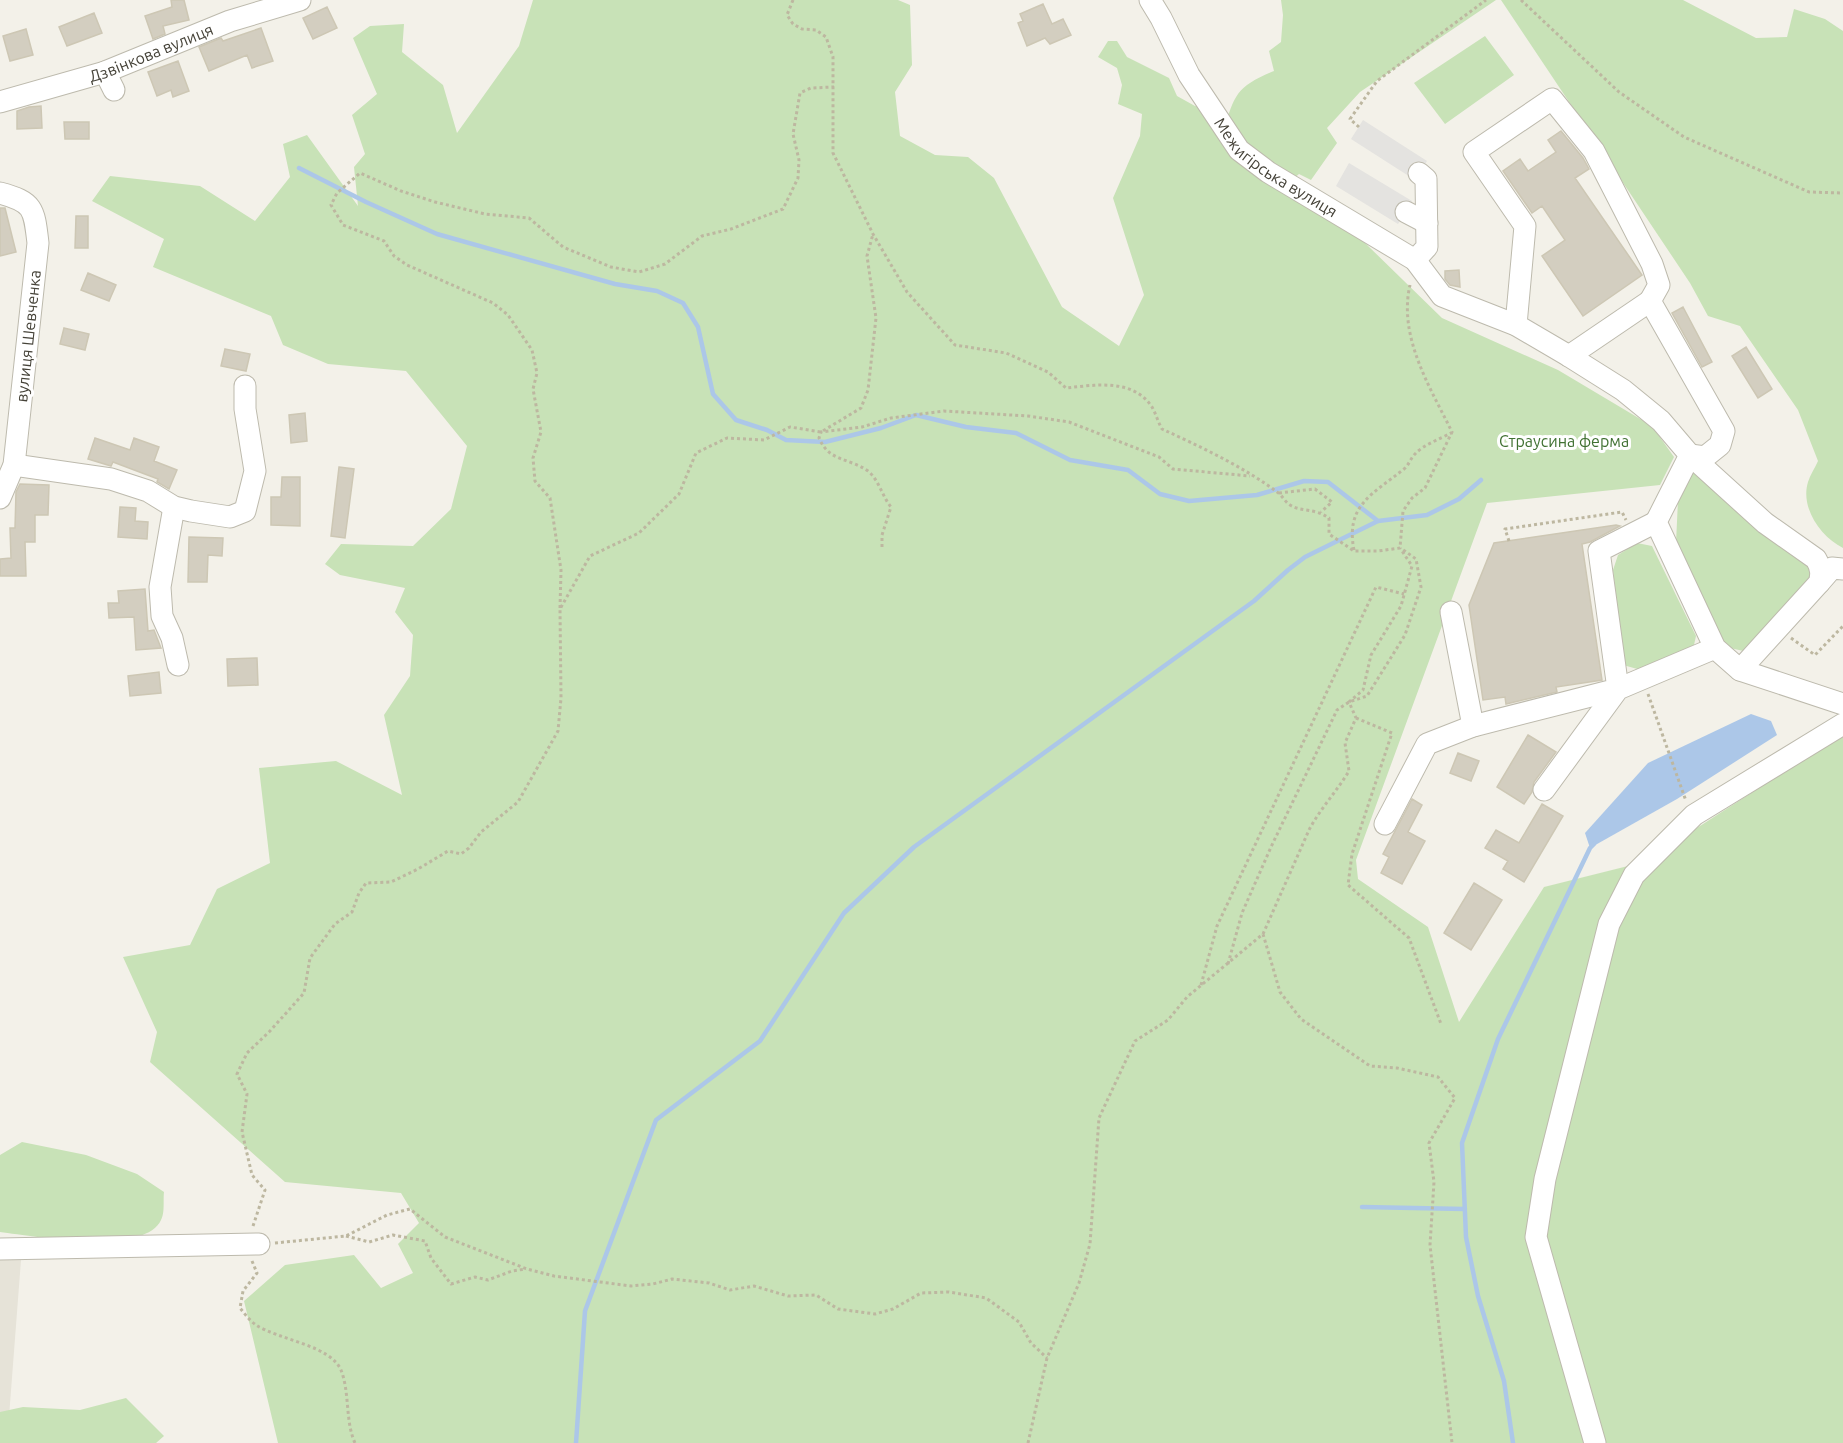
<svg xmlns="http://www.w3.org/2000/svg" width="1843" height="1443" font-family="Ubuntu,sans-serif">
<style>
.residential{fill:#e6e3d8}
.green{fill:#c8e2b7}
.parking{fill:#e4e3e0}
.water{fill:#acc7e8}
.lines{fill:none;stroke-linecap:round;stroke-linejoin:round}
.stream{stroke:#acc7e8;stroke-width:4.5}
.building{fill:#d3cec0;stroke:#cdc7b4;stroke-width:1.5}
.minor-casing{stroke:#bdbaad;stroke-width:23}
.path{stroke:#bdb7a0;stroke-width:3;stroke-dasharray:3 3;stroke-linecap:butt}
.minor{stroke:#fff;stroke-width:21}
.labels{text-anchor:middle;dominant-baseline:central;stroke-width:6;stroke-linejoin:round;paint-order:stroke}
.street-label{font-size:16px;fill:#454238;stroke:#fff}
.park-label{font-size:16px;fill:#407132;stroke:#fff}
</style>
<rect width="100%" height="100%" fill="#f3f1e9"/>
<path class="residential" d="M0,1260h21l-14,183h-7z"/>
<path class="green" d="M533,0h365l12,5 2,60 -17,27 5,44 35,19 33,2 26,21 68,129 57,39 25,-51 -31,-97 27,-62 2,-22 -24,-10 4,-19 -5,-17 -19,-11 10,-16h9l10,16 42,21 8,18 18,10 10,2 18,24c12,-38 13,-45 51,-61l-5,-20 12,-9 2,-27 -2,-15h215l-136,92 -33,36 10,15 -26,37 -12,-6 -17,15 81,52 79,77 116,52 94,56 22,31 -14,28 -173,18 -131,357 2,19 70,48 31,95 85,-135 100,-25 191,-123 8,-2v706h-1565l-34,-142 41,-36 69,-10 27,33 32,-15 -15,-29 21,-21 -18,-30 -116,-11 -135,-120 7,-30 -34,-75 67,-12 27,-56 53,-26 -11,-95 77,-7 66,34 -18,-80 26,-39 3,-41 -18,-23 10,-24 -65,-13 -15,-11 16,-20 72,2 38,-37 16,-63 -61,-75 -78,-7 -45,-19 -12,-29 -118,-49 11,-28 -72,-38 18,-25 90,10 55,35 35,-44 -7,-33 24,-9 51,71 -4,-39 11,-13 -13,-39 25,-21 -24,-56 17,-12 34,-2 -2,28 41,33 14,48 62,-87z
M1501,0h182l73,38 31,-1 7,-28 31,10 18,12v517c-22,-11 -43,-40 -35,-66 2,-7 7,-14 10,-21l-20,-51 -58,-84 -32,-10 -18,-33z
M1485,36l29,39 -69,49 -31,-41z
M1693,466l119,100 3,8 -67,78 -18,-4 -9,-7 -45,-98 2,-43z
M1637,543l15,3 44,90 -2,9 -53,25 -18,-5 -10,-95 5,-15z
M22,1142l64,13 51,19 27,18c-1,8 1,21 -3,28 -16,36 -129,16 -161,12v-77z
M126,1398l38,38 -8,7h-156v-31l23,-5 57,3z"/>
<path class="parking" d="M1363,120l64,41 -12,19 -64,-41z
M1349,163l63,38 -14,23 -62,-38z"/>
<path class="water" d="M1751,714l20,7 6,14 -100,64 -87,49 -5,-15 63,-70z"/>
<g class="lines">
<path class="stream" d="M299,168l67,34 71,32 178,50 42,7 26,12 15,24 15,67 23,26 31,10 19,10 39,2 56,-14 35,-13 50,12 50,6 54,27 58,10 32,24 29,7 68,-6 47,-14 24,1 50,39
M1362,1207l103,2
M576,1443l9,-132 71,-191 104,-79 84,-128 70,-66 340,-246 34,-31 17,-13 73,-36 49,-6 32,-16 22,-19
M1513,1443l-9,-62 -26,-85 -12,-59 -4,-94 36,-104 92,-191 4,-4"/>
</g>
<path class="building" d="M171,0h13l5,20 -26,6 2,8 -12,5 -8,-23 27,-9z
M1043,4l9,20 11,-5 8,16 -21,9 -5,-6 -18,8 -9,-23 5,-2 -3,-7z
M327,7l10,21 -24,11 -10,-21z
M94,13l8,20 -35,13 -8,-19z
M261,28l12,33 -21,7 -5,-13 -38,16 -10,-24 22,-9 2,3z
M26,29l7,26 -23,6 -7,-25z
M178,61l11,30 -16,6 -2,-7 -14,6 -9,-24z
M41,106l1,22 -25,1v-18l12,-4z
M64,122h25v17h-24z
M1561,131l22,27 6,11 -14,9 67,97 -59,41 -41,-60 23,-16 -23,-34 -10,7 -29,-42 17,-12 8,12 28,-19 -8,-12z
M0,208h5l11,44 -16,4z
M76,216h12v32h-13z
M1459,270l1,17 -10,-2 -5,-6v-8z
M88,273l28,12 -7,16 -28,-11z
M1683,307l29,55 -10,5 -30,-54z
M64,328l25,6 -4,16 -25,-6z
M1746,347l26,42 -14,9 -26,-42z
M225,349l25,5 -4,17 -25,-5z
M305,413l2,28 -16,2 -2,-28z
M95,438l35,12 4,-12 25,9 -5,14 23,9 -8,19 -12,-7 1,-3 -45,-17 -2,4 -23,-7z
M339,467l15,2 -9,69 -14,-2z
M282,477h18v49l-29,-1v-28h10z
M20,484l29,1 -1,30h-13v27h-10l1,34h-26v-17l11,-1 -1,-30h5l1,-36z
M120,507l16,1 -1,13 13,1 -1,17 -29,-2z
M1616,525l4,1 -30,16 -8,2 20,136 -46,7 1,5 -51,12 -1,-7 -22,3 -14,-95 25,-62z
M189,537l34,1 -1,18 -14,-1 -1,27h-19z
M145,589l3,42 6,-1 7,18 -25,2 -2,-33 -25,1 -1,-15h11l-1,-12z
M257,658l1,27 -30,1 -1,-27z
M159,672l2,21 -31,3 -2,-20z
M1528,735l28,17 -22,30 -2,10 -8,12 -27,-17z
M1458,753l21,8 -8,20 -21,-8z
M1412,799l10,6 -14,27 17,9 -23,43 -21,-11 8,-16 -6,-3z
M1542,804l21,12 -39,66 -21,-13 5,-8 -23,-13 11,-18 23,13z
M1474,883l28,17 -31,50 -27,-17z"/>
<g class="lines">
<g class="minor-casing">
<g id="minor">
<path id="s1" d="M1150,0l11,18 28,57 50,75 29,22 147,88 27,36 74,29 53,31 54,34 38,31 29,34 -34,67 59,126 25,22 103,34"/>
<path d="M105,72l9,18"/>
<path id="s2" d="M0,102l105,-30 125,-51 70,-21"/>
<path d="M0,193c34,9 34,16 38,50l-24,222 -14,33"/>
<path d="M1406,212l21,11"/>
<path d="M1415,260l12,-13 -1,-68 -7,-6"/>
<path d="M1516,325l9,-99 -51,-74 78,-53 42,52 58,113 7,21 -9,16 74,130 -4,14 -15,12 -15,-2"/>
<path d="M1569,356l81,-55"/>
<path d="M1690,455l75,68 51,36c5,9 6,15 3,24l-79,87"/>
<path d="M14,465l97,14 37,12 26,16 17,4 39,6 15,-6 10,-40 -10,-62v-23"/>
<path d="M174,507l-14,80 2,29 10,22 6,27"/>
<path d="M1819,583l13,-15 11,1"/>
<path d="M1451,612l22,114"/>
<path d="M1544,790l74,-101 97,-41"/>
<path d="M1385,824l42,-80 46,-18 145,-37 -19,-138 57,-29"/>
<path d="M0,1249l259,-5"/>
<path d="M1595,1443l-59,-206 9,-58 64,-255 25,-49 60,-60 149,-91"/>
</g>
</g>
<path class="path" d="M793,0l-6,15 6,9 9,5 14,1 10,7 7,20v96l40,81 34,58 48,53 51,8 42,19 18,16c29,-3 67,-10 86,19 4,7 6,15 10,22 37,17 82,38 115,63 5,3 8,10 13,13 11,7 25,3 39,13v16l25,17h24l22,-3 3,-37 9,-13 13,-10 27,-56c-22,-45 -54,-95 -42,-147
M1521,0l98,92 65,45 125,55 34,1
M1359,127l-9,-8 27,-38 109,-81
M1279,493l36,-4 17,13 -11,10
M1509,541l-4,-12 117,-17 4,8
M882,547v-12l9,-28c-9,-11 -12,-27 -23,-36 -18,-13 -39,-9 -49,-33l2,-6 41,-5 29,-9 53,-7 84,5 41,6 90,35 14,12 77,7
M1354,550c-9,-45 19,-56 50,-81 5,-4 6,-10 11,-15 8,-9 25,-15 36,-21
M560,608l1,-38 -11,-72 -15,-17 -2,-23 8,-26 -8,-43 4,-16 -5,-23 -24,-35 -15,-12 -86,-38 -13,-9 -10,-15 -41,-16 -12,-20 6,-12 23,-20 41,18 34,11 50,12 44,4 34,29 48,20 28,5 26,-8 37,-28 29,-7 52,-20 15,-31 1,-18 -6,-26 7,-41 11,-5 23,-1
M1791,638l24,17 28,-29
M1648,694l38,107
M1356,718l36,15 -40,121 -4,31 61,53 32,86
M1263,934l17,58 21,27 69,47 27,2 41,9 17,21 -26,45 5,39 -4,63 22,198
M1228,964l14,-51 29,-66 66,-137 12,-8 18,-6 38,-61 16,-48 -5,-28 -14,-10
M1201,985l16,-59 159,-339 28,7
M253,1226l12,-36 -13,-15 -10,-43 5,-38 -10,-20 10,-21 23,-22 34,-38 6,-35 25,-34 17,-12 7,-19 7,-10 25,-1 27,-13 30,-18 13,3 8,-6 12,-16 37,-30 40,-71 3,-33 -1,-89 30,-53 49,-23 40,-39 17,-41 31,-15 37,2 26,-13 31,5 40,-24 7,-18 8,-72 -9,-62 6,-22
M346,1236l23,6 24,-7 32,6 6,17 20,26 24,-7 13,3 24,-9 14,-2
M275,1243l71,-7 41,-21 23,-6 35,28 82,32 27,7 77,10 22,-2 19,-5 37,4 21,7 24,-4 34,10 28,-1 22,14 37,5 18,-5 28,-16 28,-1 37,6 33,24 12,21 16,15
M252,1261l5,12 -14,18 -3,17c5,6 10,13 16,17 23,15 74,20 85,45 9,23 4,51 14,73
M1028,1443l19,-85 32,-75 11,-39 9,-126 36,-77 33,-21 19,-23 76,-63 46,-104c11,-21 28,-39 40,-59l-4,-28 11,-25 -7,-16 14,-12 8,-35 30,-49 11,-40 -12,-18"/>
<use href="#minor" class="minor"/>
</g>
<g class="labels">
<g class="street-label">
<text stroke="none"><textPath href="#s2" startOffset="159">Дзвінкова вулиця</textPath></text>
<text stroke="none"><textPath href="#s1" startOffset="214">Межигірська вулиця</textPath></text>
<text transform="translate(28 336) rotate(-84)">вулиця Шевченка</text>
</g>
<g class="park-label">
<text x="1564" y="441">Страусина ферма</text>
</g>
</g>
</svg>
